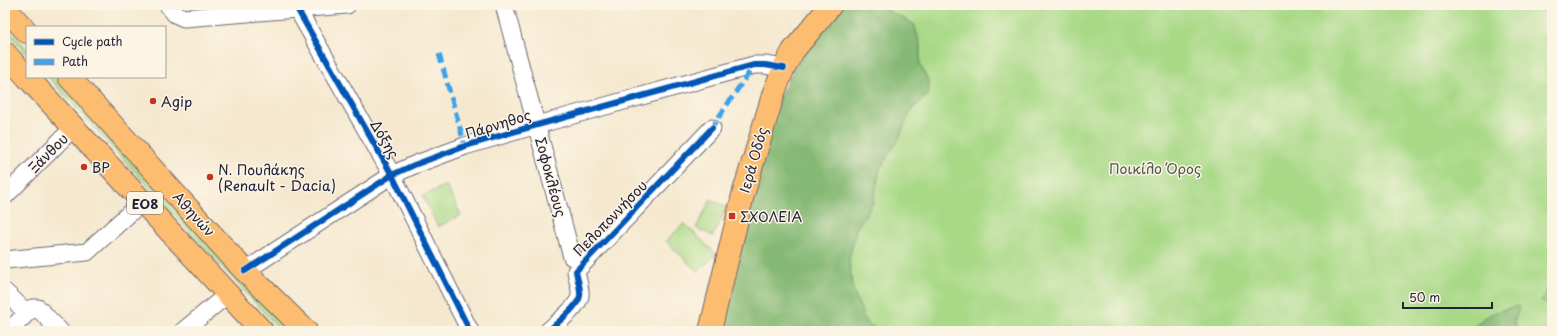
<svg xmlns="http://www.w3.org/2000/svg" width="1557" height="336" font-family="'Playpen Sans',sans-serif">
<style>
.green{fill:#a9d987;stroke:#667e61}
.forest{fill:#86b974;stroke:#546e58}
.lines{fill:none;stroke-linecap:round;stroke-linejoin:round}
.minor-casing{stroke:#6c676f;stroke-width:19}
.major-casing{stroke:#6c676f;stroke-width:24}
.highway-casing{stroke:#6c676f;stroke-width:24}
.minor{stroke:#fff;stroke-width:17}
.major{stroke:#fdbd6f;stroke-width:22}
.highway{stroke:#fdbd6f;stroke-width:22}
.quiet{stroke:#3ea2ec;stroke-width:5;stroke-dasharray:10 5;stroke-linecap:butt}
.cycleway-casing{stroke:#fcf5e5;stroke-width:8}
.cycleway{stroke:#0057b8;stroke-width:6}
.poi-dot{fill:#c8321e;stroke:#fcf5e5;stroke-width:1.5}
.labels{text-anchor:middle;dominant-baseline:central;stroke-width:3;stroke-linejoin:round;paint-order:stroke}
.shield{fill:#fcf5e5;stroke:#63616e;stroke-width:1}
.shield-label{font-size:13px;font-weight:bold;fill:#22223b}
.poi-label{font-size:14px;fill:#22223b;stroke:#fcf5e5;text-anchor:start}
.street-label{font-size:14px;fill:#22223b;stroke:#fcf5e5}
.park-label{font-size:14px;fill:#4a5952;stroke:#fcf5e5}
</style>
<rect width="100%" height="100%" fill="#fcf5e5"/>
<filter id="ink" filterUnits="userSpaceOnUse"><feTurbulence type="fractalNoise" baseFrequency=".025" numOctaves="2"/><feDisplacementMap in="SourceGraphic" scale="8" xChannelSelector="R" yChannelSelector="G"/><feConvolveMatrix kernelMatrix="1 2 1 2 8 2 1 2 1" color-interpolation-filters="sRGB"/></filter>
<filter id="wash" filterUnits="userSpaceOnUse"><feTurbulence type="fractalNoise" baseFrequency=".012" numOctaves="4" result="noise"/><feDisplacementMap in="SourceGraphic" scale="16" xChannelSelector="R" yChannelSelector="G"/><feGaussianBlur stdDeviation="0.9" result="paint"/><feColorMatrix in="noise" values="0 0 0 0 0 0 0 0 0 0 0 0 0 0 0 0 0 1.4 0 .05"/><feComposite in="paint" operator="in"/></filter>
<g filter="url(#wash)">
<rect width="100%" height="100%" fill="#f5e8cf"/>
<path class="green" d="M841,5h711v326h-826z
M5,24l22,25v5l-22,-24z
M48,77h10l30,26 207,228h-14z
M446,185l15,30 -23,12 -15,-31z
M711,199l16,9 -14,28 -17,-8z
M684,223l32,31 -18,18 -32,-31z"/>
<path class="forest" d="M831,5h46l37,19 6,19v22l9,17v12l-18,16 -12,28 -19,31 -7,34 -17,26 -7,32 4,28 13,34 14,8h-170l55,-210z
M1551,279h1v28l-11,-6z
M1520,306l-6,16 5,9h-50c17,-17 28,-21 51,-25z"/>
</g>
<g filter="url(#ink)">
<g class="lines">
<g class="minor-casing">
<path id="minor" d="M168,5l7,9 9,4 163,-13
M295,5l97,170 78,156
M504,5l68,252
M5,196l69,-69
M5,260l82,-8 56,-51
M245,271l147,-96 22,-10 51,-19 72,-21 217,-60h11l19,3
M5,292l22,21
M16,331l-2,-4 2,-3 16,-16h6l22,23
M183,331l45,-37
M548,331c9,-8 30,-24 32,-35 1,-8 -3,-17 -4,-25l136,-143"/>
</g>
<g class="major-casing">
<path id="major" d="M710,331l33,-136 31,-103 10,-24 9,-17 38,-46"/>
</g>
<g class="highway-casing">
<path id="highway" d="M5,8l22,24
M5,53l22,24
M27,77l235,254
M69,77l176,194 61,60"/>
</g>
<use href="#minor" class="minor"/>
<use href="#major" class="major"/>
<use href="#highway" class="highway"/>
<path class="quiet" d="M439,54l26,92
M710,130l44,-65"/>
<g class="cycleway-casing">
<path id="cycleway" d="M295,5l97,170 78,156
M245,271l147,-96 22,-10 51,-19 72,-21 217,-60h11l19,3
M548,331c9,-8 30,-24 32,-35 1,-8 -3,-17 -4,-25l136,-143"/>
</g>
<use href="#cycleway" class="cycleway"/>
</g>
</g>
<g class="poi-dot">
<circle cx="153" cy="101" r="4"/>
<circle cx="84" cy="167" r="4"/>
<circle cx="210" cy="177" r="4"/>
<rect x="728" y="212" width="8" height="8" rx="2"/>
</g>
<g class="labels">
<rect class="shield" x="127" y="192" width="36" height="22" rx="3"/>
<g class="shield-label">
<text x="145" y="203">ΕΟ8</text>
</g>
<g class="poi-label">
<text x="161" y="101">Agip</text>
<text x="92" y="167">BP</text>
<text x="218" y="169">Ν. Πουλάκης<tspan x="218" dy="16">(Renault - Dacia)</tspan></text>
<text x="740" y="216">ΣΧΟΛΕΙΑ</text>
</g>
<g class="street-label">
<text transform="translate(498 124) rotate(-17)">Πάρνηθος</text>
<text transform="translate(385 139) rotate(60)">Δόξης</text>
<text transform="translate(48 153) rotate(-45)">Ξάνθου</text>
<text transform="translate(753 160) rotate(-74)">Ιερά Οδός</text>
<text transform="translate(551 177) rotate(75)">Σοφοκλέους</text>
<text transform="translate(194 214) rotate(48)">Αθηνών</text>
<text transform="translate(610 218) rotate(-46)">Πελοποννήσου</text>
</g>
<g class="park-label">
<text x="1155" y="168">Ποικίλο Όρος</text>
</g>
</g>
<rect width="1557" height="336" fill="none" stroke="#fcf5e5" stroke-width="20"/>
<rect x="26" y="26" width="140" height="52" fill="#fcf5e5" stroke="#a5a1a1"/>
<rect x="34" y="39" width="20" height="6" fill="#0057b8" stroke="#a5a1a1"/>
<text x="62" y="46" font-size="12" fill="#22223b">Cycle path</text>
<rect x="34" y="59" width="20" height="6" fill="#3ea2ec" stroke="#a5a1a1"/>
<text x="62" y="66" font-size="12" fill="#22223b">Path</text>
<path d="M1403 302v6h89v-6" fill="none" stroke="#22223b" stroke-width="2"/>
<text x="1409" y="302" font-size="12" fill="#22223b" stroke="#fcf5e5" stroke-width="3" paint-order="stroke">50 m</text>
</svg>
